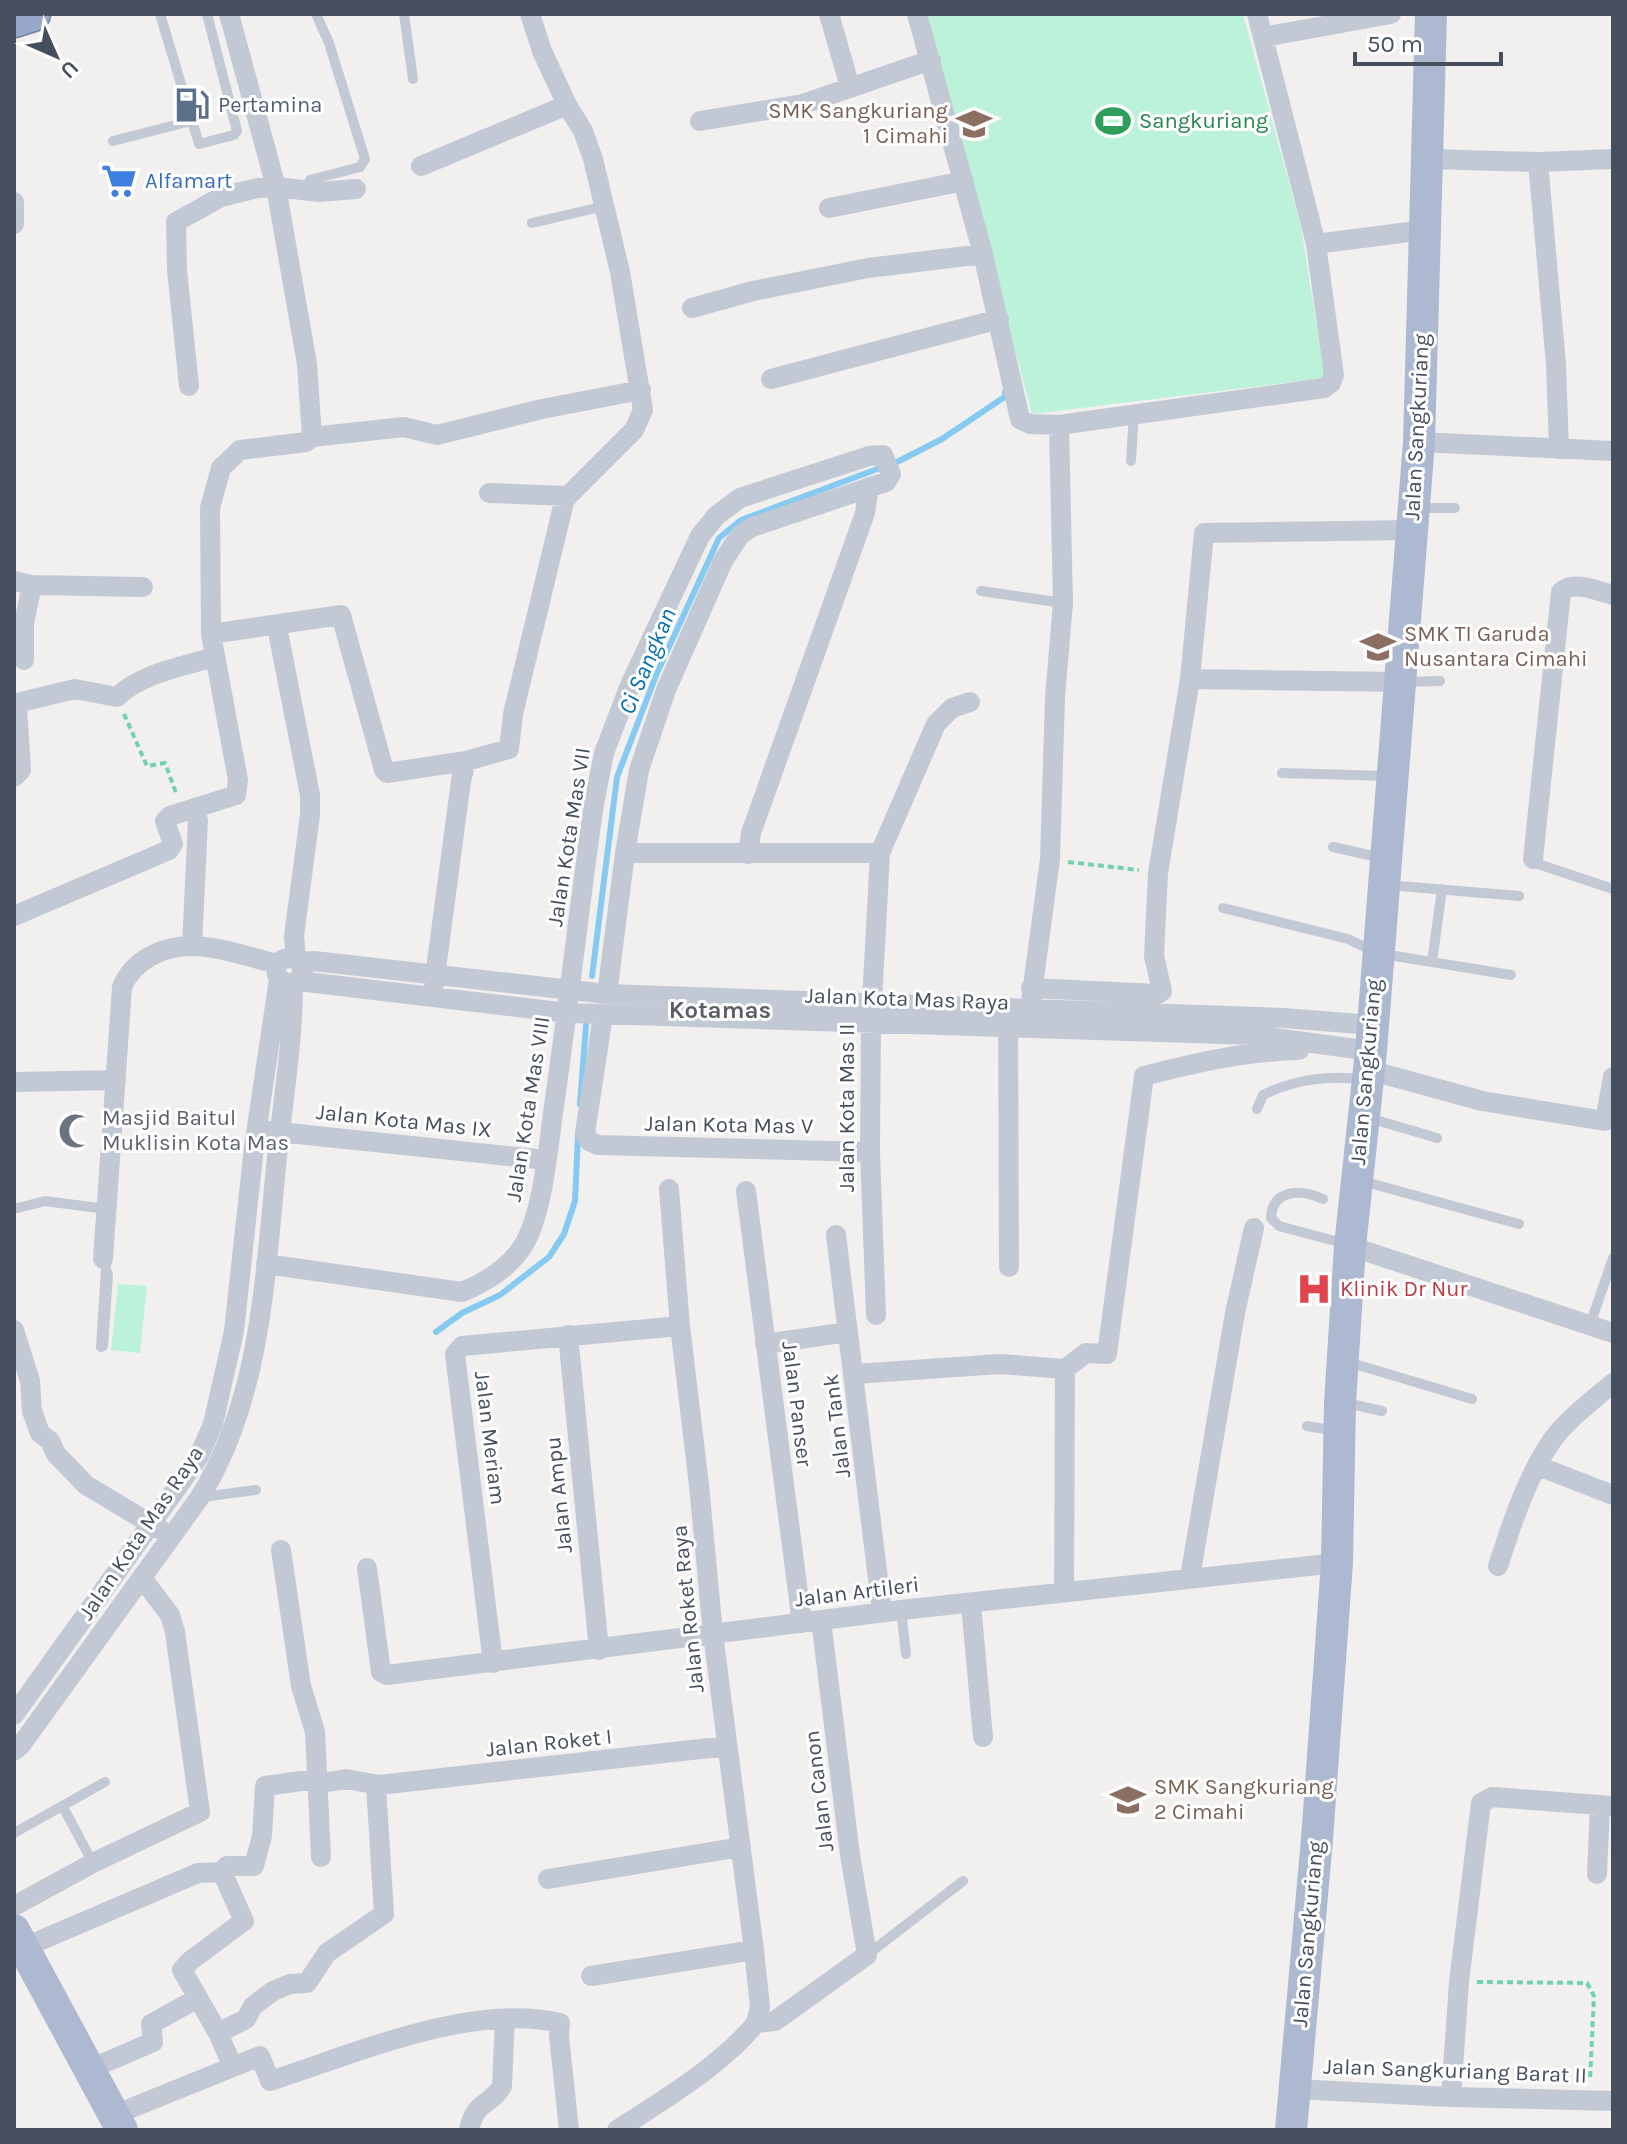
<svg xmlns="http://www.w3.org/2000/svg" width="1627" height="2144" font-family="Karla,sans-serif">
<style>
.green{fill:#bbf2d9}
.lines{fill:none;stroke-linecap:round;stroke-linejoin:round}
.stream{stroke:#86c9f1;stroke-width:6}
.trunk-casing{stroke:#6f82ad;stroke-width:37}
.path{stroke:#71d2b2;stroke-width:4;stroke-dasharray:6 4;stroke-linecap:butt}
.service{stroke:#c2c9d5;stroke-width:10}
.minor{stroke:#c2c9d5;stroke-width:20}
.primary{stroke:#adb9d0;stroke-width:32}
.trunk{stroke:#98a8c8;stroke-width:34}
.labels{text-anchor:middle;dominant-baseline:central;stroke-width:6;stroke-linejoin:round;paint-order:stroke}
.service-label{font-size:22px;fill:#4e5e75;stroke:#fff;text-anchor:start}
.education-label{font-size:22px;fill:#785e54;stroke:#fff;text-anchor:start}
.leisure-label{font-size:22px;fill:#27864d;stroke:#fff;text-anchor:start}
.shop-label{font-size:22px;fill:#366cbe;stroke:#fff;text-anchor:start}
.street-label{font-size:22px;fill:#464f5e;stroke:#fff}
.worship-label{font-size:22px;fill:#5b616d;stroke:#fff;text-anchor:start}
.health-label{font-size:22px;fill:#be3a42;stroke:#fff;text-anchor:start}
.water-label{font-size:24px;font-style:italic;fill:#0471b3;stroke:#fff}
.neighbourhood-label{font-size:24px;font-weight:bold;fill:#5b5e65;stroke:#fff}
</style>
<rect width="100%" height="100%" fill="#f2efef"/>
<path class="green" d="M926,14h317l58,213 24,151 -293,36z
M118,1284l29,2 -7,67 -29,-3z"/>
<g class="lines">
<path class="stream" d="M897,462l45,-23 64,-43 -1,-4
M592,976l25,-199 40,-104 62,-135 22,-18 139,-52
M580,1104l6,-79
M436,1332l26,-19 38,-18 49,-38 15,-23 11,-33 3,-66"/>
<g class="trunk-casing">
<path id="trunk" d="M14,20l19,-6"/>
</g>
<path class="path" d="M124,714l23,52 18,-3 11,30
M1068,862l71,8
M1477,1982l110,1 7,13 -4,85"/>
<path class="service" d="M160,14l39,130 35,-9 3,-4 -30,-117
M404,14l9,65
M113,141l78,-20
M310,180l50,-13 5,-8 -36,-116 -13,-29
M532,223l73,-17
M1131,461l3,-47
M1417,508h38
M981,591l82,12
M1403,682l37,-1
M1282,773l106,3
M1333,847l49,11
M1533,859l5,5 75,25
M1387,885l132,11
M1223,908l125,31 29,14 134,22
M1432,962l10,-73
M1257,1109l6,-14c30,-15 67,-21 100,-15
M1369,1118l68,20
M1362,1181l157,43
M1323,1199c-22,-10 -51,-10 -52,19l8,8 67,18
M14,1209l31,-8 61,8
M103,1259l5,16 -5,71 -2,1 5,-79
M1590,1325l23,-67
M1348,1362l124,37
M1346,1403l36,8
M1307,1426l30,5
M202,1497l54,-7
M901,1610l5,44
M63,1807l30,56
M14,1833l91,-51
M867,1955l96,-74"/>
<path class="minor" d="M229,14l47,173 31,177 5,73
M829,14l21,73
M917,14l66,240 37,165 10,5 29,1 265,-37 7,-5 3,-8 -18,-131 -59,-230
M1263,37l128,-23
M700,121l103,-17 128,-44
M1426,159l112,3 75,-3
M1538,162l18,202 3,85
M421,166l146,-61
M14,202v22
M829,208l135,-27
M1316,244l108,-14
M692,308l61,-17 115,-23 115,-14
M771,379l228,-60
M189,386l-12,-116 -1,-48 45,-25 37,-9 18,-1 43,5 37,-3
M1419,442l194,9
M489,493l79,3
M14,581l18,4 111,2
M211,634l130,-19 43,155 3,3 79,-12 43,-12 4,-35 51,-212 4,-6 66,-66 9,-20 -23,-138 -27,-113 -10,-28 -16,-26 -25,-54 -12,-37
M279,637l31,158v20l-16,121 2,23
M24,660v-37l8,-38
M1190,679l211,3
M14,777l7,-7 -4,-64 4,-4 54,-13 42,8c25,-24 65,-30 97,-40
M625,853h255
M748,854l3,-21 114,-320 4,-26
M1533,859l28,-267c12,-12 37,-1 52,3
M14,916l155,-66 4,-6 -8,-23 5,-5 66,-21 2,-15 -27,-146 -1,-126 11,-40 19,-18 66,-8 6,-5 92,-10 33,8 105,-26 99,-19
M192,946l6,-126
M300,962l14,-1 293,33 677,24 88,7
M298,981l270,32 685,22 118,16
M434,984l27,-203 5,-20
M1031,988l127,6 4,-3 -8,-35 4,-83 32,-194 14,-146 208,-3
M1031,1001l19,-142 5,-162 8,-94 -4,-178
M1008,1013l1,254
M603,1015l-18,118 4,8 9,4 272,7
M1369,1070l113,31 123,20
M14,1082l102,-2
M1605,1121l8,-44
M269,1131l277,29
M669,1189l11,137 19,159 14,149 41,316 6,57 -4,16
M746,1191l56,432
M836,1235l46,377
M1350,1246l263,87
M103,1259l19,-272c11,-27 41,-41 70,-41 25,0 61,12 85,18
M266,1264l196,28c22,-9 45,-23 59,-43 21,-30 27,-99 32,-136 15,-103 26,-206 41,-309l10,-51 26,-68 70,-149 16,-20 24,-18 129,-42 14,-1 8,19 -5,8 -134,45 -12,8 -17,26 -57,129 -27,80 -14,83 -18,141
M876,1315l-6,-163 1,-131 9,-168 56,-129 16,-16 18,-6
M14,1330l16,51 2,30 8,22 10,8 6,13 30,31 75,45
M568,1335l31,315
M765,1344l83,-12
M855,1374l145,-10 65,5 21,-16 21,1 37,-278c50,-13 103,-25 155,-26
M1538,1466l75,29
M281,1550l20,136 14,46 6,125
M1498,1566c14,-43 29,-90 55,-127 16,-21 40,-39 60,-56
M367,1568l14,104 6,3 514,-65 436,-47
M1190,1577l45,-264 19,-85
M1064,1592l1,-223
M971,1604l12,133
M493,1663l-38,-309 7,-8 218,-20
M14,1715l165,-230 20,-29 14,-32 21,-93 20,-184 25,-168c-9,-16 7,-27 21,-17l3,10 -5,9 -10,3 -9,-5
M14,1751l7,-6 179,-248c64,-103 65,-231 78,-349 6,-54 15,-110 15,-164
M316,1784l30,-5 33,6 348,-39
M222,1872l22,49 -54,40 -8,9 36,63 15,34
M1597,1874l3,-69
M548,1879l193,-32
M14,1906l79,-43 107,-51 -25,-180 -5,-17 -28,-37
M25,1947l173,-74 24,-1 5,-6h27l8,-30 3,-50 51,-7
M591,1976l163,-26
M218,2033l28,-14 7,-13 20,-15 17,-7 17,-1 20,-30 57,-39 -8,-129
M90,2069l63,-27 -2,-18 47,-26
M1295,2089l156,8 162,4
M1451,2097l8,-115 22,-179 11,-6 121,9
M114,2115l146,-59 10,25c84,-27 203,-79 290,-58l-1,13 10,94
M469,2130c6,-30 22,-24 33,-44l3,-67
M617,2130c46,-30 105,-65 139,-107l19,-2 92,-66 -17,-100 -29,-235"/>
<path class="primary" d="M14,1930l108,200
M1291,2130l26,-291 20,-276 3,-160 10,-157 21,-195 48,-609 12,-428"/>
<use href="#trunk" class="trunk"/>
</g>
<defs>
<g id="fuel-bare" transform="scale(2.76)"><path d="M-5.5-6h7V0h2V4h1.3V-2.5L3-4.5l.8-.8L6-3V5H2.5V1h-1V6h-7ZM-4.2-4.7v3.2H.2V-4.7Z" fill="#5c6f8a" stroke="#fff" stroke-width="2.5" paint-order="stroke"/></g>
<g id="stadium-bare" transform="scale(2.76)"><path d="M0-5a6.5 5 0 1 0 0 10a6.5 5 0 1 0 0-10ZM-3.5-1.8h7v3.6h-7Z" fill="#2e9e5b" stroke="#fff" stroke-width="2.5" paint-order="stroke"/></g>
<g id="school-bare" transform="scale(2.76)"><path d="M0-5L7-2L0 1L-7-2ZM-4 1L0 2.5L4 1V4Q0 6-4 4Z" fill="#8d6e63" stroke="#fff" stroke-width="2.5" paint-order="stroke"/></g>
<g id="supermarket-bare" transform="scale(2.76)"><path d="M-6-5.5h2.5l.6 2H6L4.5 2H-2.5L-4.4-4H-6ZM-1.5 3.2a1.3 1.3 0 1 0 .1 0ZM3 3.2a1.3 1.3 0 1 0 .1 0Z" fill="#3f7fe0" stroke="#fff" stroke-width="2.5" paint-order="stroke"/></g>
<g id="mosque-bare" transform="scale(2.76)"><path d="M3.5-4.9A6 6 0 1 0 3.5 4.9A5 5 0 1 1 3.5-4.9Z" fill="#6b7280" stroke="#fff" stroke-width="2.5" paint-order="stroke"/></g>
<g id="hospital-bare" transform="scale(2.76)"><path d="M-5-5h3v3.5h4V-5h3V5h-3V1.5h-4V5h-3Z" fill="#e0444e" stroke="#fff" stroke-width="2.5" paint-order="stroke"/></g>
</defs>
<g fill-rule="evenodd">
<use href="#fuel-bare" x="192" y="105"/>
<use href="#stadium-bare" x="1113" y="121"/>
<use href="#school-bare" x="974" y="124"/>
<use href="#supermarket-bare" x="119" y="181"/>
<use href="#school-bare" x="1378" y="647"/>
<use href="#mosque-bare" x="76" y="1131"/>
<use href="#hospital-bare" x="1314" y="1289"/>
<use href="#school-bare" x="1128" y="1800"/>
</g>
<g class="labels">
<g class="service-label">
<text x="218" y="105">Pertamina</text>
</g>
<g class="education-label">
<text x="948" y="111" text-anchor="end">SMK Sangkuriang<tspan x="948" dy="25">1 Cimahi</tspan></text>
<text x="1404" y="634">SMK TI Garuda<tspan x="1404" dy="25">Nusantara Cimahi</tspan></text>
<text x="1154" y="1787">SMK Sangkuriang<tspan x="1154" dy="25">2 Cimahi</tspan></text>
</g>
<g class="leisure-label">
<text x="1139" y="121">Sangkuriang</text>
</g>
<g class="shop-label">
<text x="145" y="181">Alfamart</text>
</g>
<g class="street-label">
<text transform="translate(1417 427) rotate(-87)">Jalan Sangkuriang</text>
<text transform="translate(569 837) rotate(-81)">Jalan Kota Mas VII</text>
<text transform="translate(907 999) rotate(2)">Jalan Kota Mas Raya</text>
<text transform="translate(1366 1072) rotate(-85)">Jalan Sangkuriang</text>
<text transform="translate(847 1108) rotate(-90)">Jalan Kota Mas II</text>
<text transform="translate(528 1109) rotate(-81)">Jalan Kota Mas VIII</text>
<text transform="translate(404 1121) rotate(6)">Jalan Kota Mas IX</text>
<text transform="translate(729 1125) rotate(1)">Jalan Kota Mas V</text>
<text transform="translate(797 1404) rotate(83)">Jalan Panser</text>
<text transform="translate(837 1426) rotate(-97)">Jalan Tank</text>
<text transform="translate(490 1438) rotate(83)">Jalan Meriam</text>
<text transform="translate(559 1495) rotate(-96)">Jalan Ampu</text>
<text transform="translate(141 1533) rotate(-56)">Jalan Kota Mas Raya</text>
<text transform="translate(857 1592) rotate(-7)">Jalan Artileri</text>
<text transform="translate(688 1609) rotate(-96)">Jalan Roket Raya</text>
<text transform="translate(549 1743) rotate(-6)">Jalan Roket I</text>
<text transform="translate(819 1791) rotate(-97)">Jalan Canon</text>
<text transform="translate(1308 1934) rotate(-85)">Jalan Sangkuriang</text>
<text transform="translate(1455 2071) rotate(2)">Jalan Sangkuriang Barat II</text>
</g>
<g class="worship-label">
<text x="102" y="1118">Masjid Baitul<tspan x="102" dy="25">Muklisin Kota Mas</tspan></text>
</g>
<g class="health-label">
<text x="1340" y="1289">Klinik Dr Nur</text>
</g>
<g class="water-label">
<text transform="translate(647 661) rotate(-67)">Ci Sangkan</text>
</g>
<g class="neighbourhood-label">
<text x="720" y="1010">Kotamas</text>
</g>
</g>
<rect width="1627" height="2144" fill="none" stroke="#464f5e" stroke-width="32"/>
<g transform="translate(56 56) rotate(135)" stroke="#ffffff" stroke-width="6" paint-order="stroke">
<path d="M0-6L14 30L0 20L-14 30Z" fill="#464f5e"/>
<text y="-12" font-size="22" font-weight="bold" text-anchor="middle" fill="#464f5e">U</text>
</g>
<path d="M1355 52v12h146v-12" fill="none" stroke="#464f5e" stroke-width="4"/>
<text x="1367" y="52" font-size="24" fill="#464f5e" stroke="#ffffff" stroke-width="6" paint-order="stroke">50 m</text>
</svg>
